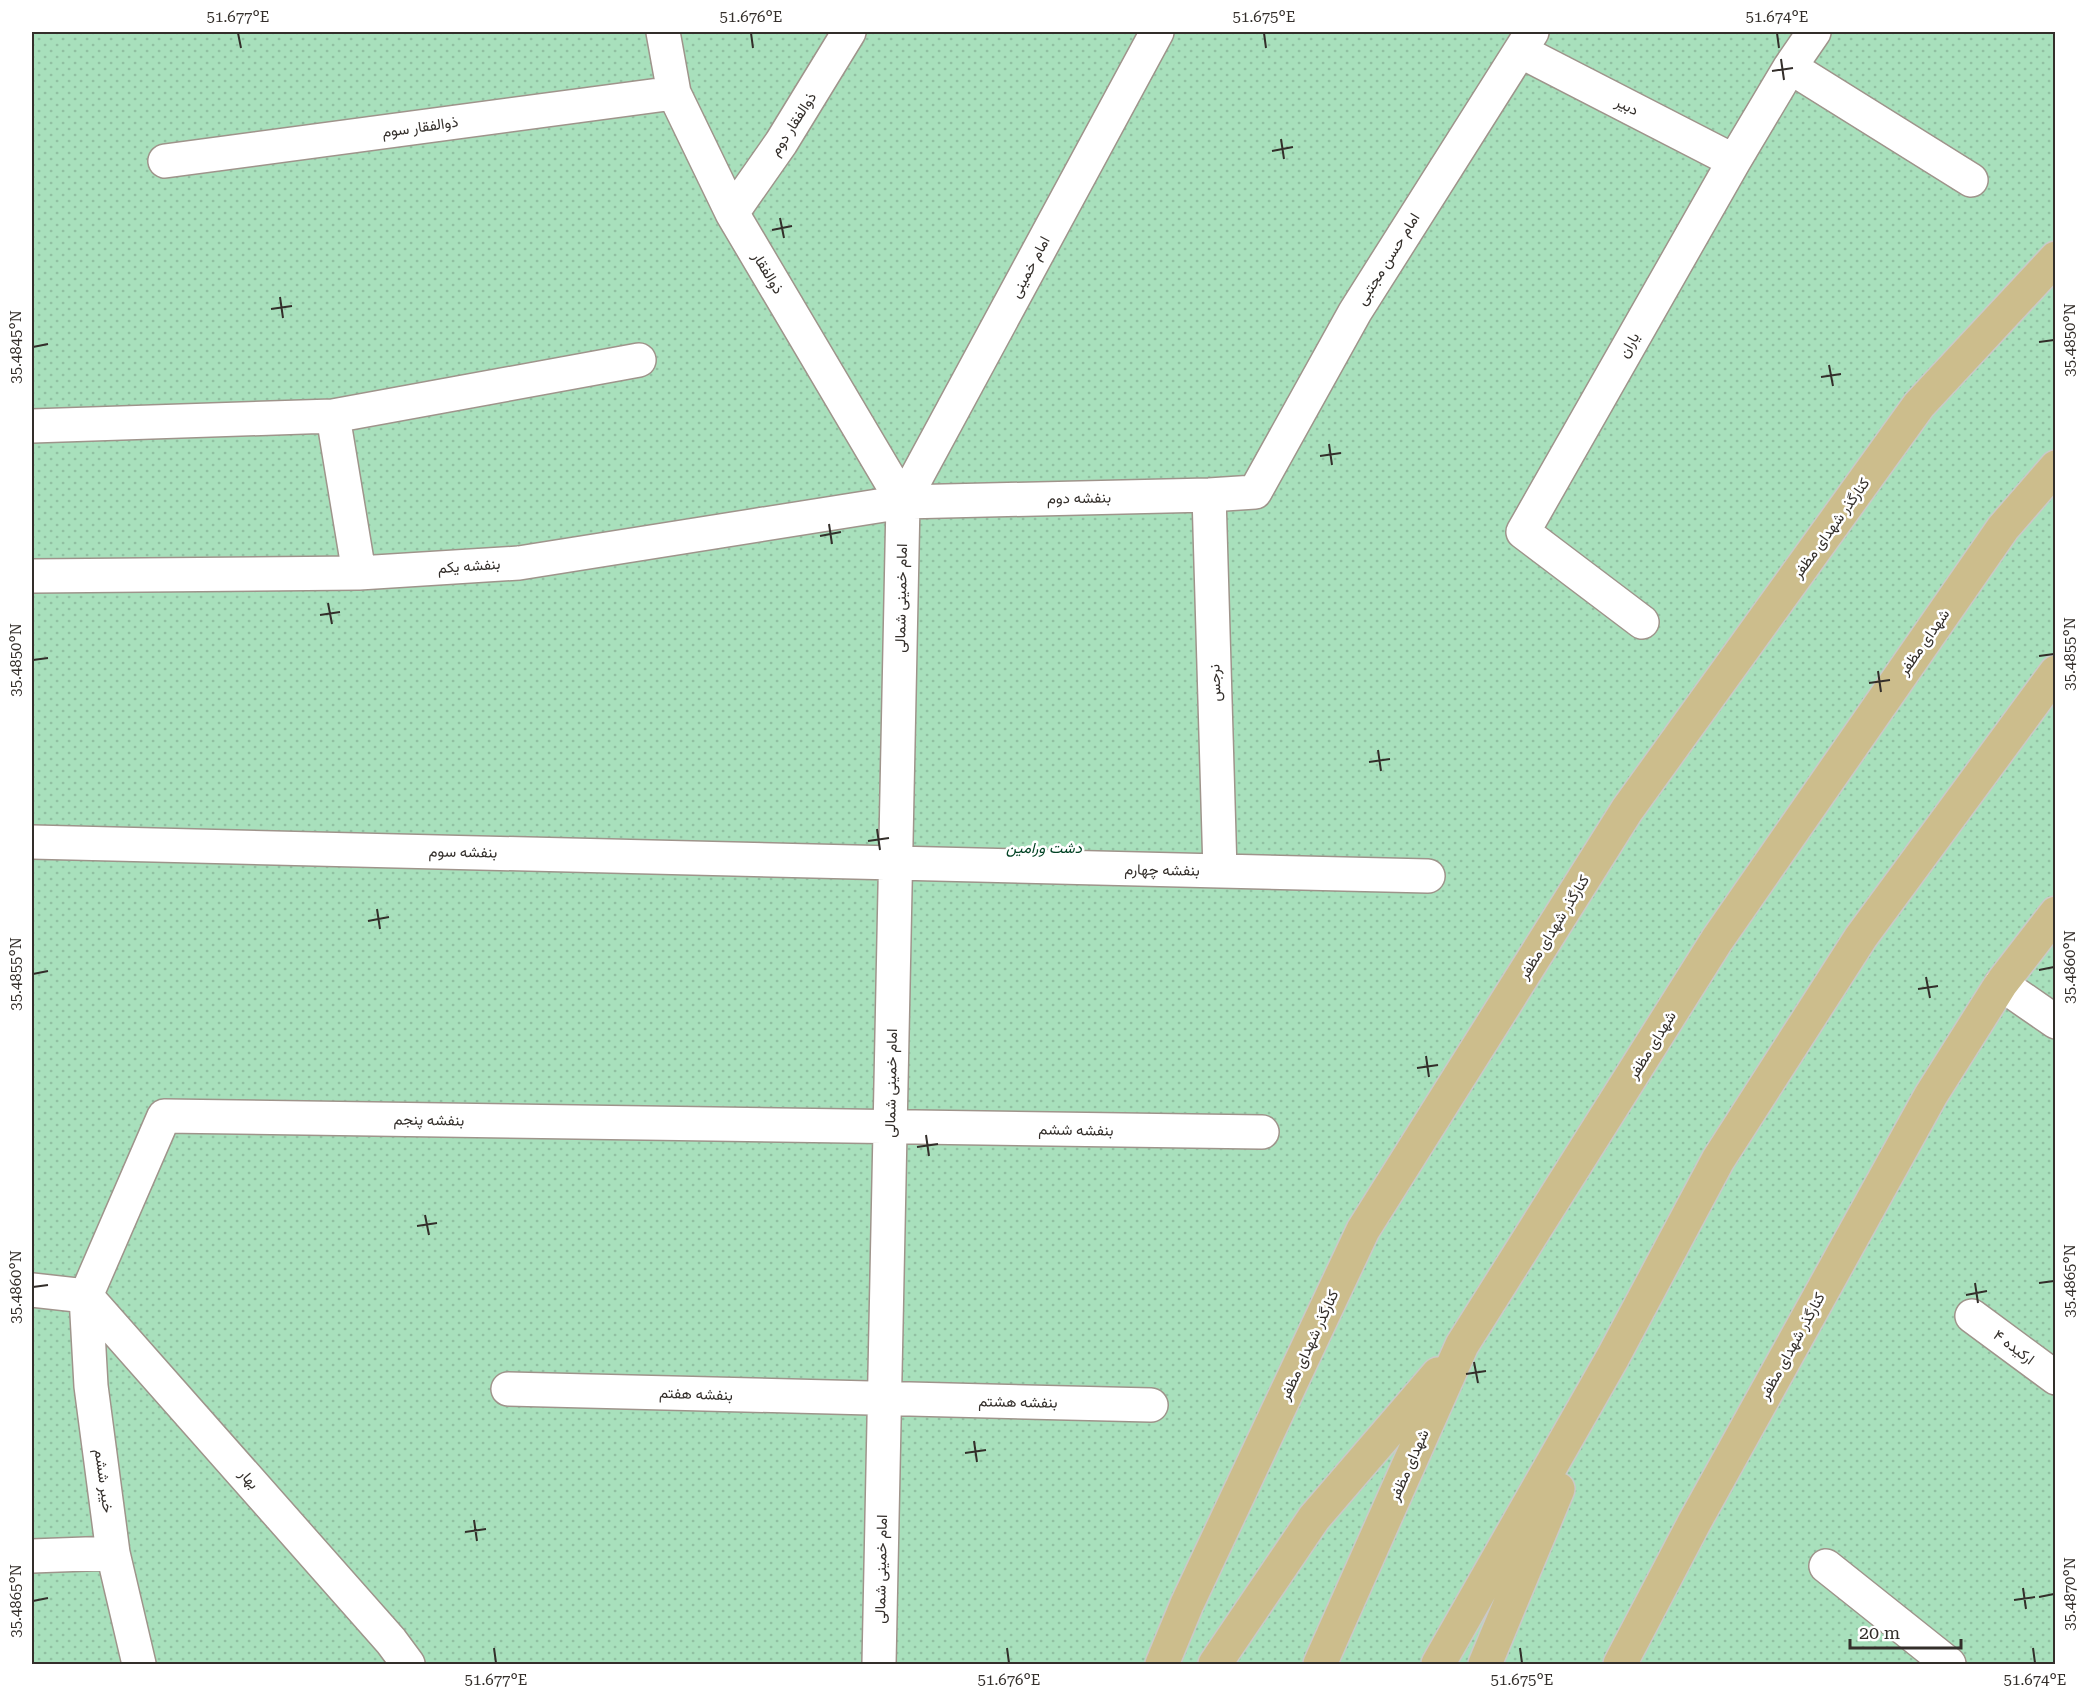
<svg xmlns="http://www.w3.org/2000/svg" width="2087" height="1696" font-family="'Roboto Serif',Vazirmatn,serif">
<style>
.grass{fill:url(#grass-dots)}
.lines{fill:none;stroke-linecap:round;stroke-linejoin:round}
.minor-casing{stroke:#9f948b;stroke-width:36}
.major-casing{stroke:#cac9c8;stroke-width:36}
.minor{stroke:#fff;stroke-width:33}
.major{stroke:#ccbd8c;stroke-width:33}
.ticks{fill:none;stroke:#332e2a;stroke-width:2}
.labels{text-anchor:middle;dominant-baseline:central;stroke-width:5;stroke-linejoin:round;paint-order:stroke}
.street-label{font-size:15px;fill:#332e2a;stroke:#fff}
.park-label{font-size:15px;font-style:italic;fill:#034325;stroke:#fff}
.neatline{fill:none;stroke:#332e2a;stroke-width:2}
.ticks-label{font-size:15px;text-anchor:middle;fill:#332e2a}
</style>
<defs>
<pattern id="grass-dots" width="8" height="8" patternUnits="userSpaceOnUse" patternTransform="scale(1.5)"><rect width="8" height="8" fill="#a8e0bc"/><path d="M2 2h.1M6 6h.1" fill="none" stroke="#91c0a2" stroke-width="1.8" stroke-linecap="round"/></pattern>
</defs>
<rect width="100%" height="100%" fill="#f4e8de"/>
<path class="grass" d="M32,32h2023v1632h-2023z"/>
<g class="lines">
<g class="minor-casing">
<path id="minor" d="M663,32l11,61 58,120 171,289
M1520,51l214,110
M1790,67l181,113
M165,161l509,-68
M732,213l49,-70 68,-111
M333,416l26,157
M32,426l301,-10 306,-56
M1209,495l11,376
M32,576l327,-3 160,-10 384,-61 306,-7 46,-3 100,-180 177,-280
M1642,622l-119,-90 211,-371 56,-94 24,-35
M32,842l1396,34
M2001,984l55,38
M32,1290l54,6
M86,1296l305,345 17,23
M1972,1316l84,62
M508,1389l643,16
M32,1556l81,-3
M1826,1566l123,98
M139,1664l-26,-111 -22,-167 -5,-90 78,-180 1098,16
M879,1664l24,-1162 254,-470"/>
</g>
<g class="major-casing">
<path id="major" d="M1162,1664l25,-60 176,-374 264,-420 292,-405 137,-147
M1215,1664l99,-146 124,-144
M1320,1664l142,-319 255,-405 286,-412 53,-61
M1438,1664l175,-307 105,-197 143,-223 195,-265
M1485,1664l73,-175
M1620,1664l74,-141 237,-428 70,-111 55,-71"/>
</g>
<use href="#minor" class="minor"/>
<use href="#major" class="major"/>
</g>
<path class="ticks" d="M238,33l3,15M751,33l2,15M1264,33l2,15M1777,33l2,15M1781,59l3,21M1772,71l21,-3M1281,139l3,20M1272,151l21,-4M780,218l4,20M772,230l20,-4M280,297l3,21M271,309l21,-3M2039,342l15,-2M33,347l15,-3M1829,365l4,21M1821,377l20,-3M1329,444l3,21M1320,456l21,-3M829,524l3,20M820,536l21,-4M328,603l4,21M320,615l20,-3M2039,656l15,-2M33,660l15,-2M1878,671l3,21M1869,683l21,-3M1378,750l3,21M1369,762l21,-3M877,829l3,21M868,841l21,-3M377,909l3,20M368,921l21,-4M2039,970l15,-3M33,974l15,-3M1926,977l4,21M1918,989l20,-3M1426,1056l3,21M1417,1068l21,-3M926,1135l3,21M917,1147l21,-3M425,1215l4,20M417,1226l20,-3M1975,1283l3,20M2039,1283l15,-2M33,1287l15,-2M1966,1295l21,-4M1474,1362l4,21M1466,1374l20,-3M974,1441l3,21M965,1453l21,-3M474,1520l3,21M465,1532l21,-3M2023,1588l3,21M2039,1597l15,-3M2014,1600l21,-3M33,1601l15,-3M494,1648l2,15M1007,1648l2,15M1520,1648l2,15M2033,1648l2,15"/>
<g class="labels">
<g class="street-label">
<text transform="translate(1627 106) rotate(27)">دبیر</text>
<text transform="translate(793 124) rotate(-57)">ذوالفقار دوم</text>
<text transform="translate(420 127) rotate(-8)">ذوالفقار سوم</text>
<text transform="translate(1388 259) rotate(-58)">امام حسن مجتبی</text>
<text transform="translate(1030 267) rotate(-62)">امام خمینی</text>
<text transform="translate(768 273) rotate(59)">ذوالفقار</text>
<text transform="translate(1629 345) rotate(-60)">یاران</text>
<text transform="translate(1079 498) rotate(-1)">بنفشه دوم</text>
<text transform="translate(1831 528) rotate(-54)">کنارگذر شهدای مظفر</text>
<text transform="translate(469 566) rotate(-4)">بنفشه یکم</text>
<text transform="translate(901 598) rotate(-89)">امام خمینی شمالی</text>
<text transform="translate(1924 642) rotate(-55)">شهدای مظفر</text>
<text transform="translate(1215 683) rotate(-92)">نرجس</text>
<text transform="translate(463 852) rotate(1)">بنفشه سوم</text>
<text transform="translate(1162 870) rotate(1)">بنفشه چهارم</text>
<text transform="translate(1554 927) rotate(-58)">کنارگذر شهدای مظفر</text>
<text transform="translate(1652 1045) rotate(-58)">شهدای مظفر</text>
<text transform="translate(891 1083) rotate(-89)">امام خمینی شمالی</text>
<text transform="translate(429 1120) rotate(1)">بنفشه پنجم</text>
<text transform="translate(1076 1130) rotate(1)">بنفشه ششم</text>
<text transform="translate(1309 1345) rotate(-65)">کنارگذر شهدای مظفر</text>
<text transform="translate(1792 1346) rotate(-61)">کنارگذر شهدای مظفر</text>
<text transform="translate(2014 1347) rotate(37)">ارکیده ۴</text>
<text transform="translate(696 1394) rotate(2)">بنفشه هفتم</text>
<text transform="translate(1018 1402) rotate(1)">بنفشه هشتم</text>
<text transform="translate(1409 1465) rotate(-66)">شهدای مظفر</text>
<text transform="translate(249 1479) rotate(49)">بهار</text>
<text transform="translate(104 1481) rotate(82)">خیبر ششم</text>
<text transform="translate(881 1569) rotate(-89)">امام خمینی شمالی</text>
</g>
<g class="park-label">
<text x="1044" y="848">دشت ورامین</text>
</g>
</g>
<rect width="2087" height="1696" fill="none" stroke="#ffffff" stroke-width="66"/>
<path d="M1850 1639v9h111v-9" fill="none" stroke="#332e2a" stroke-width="3"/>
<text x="1859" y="1639" font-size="18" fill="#332e2a" stroke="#ffffff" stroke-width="4.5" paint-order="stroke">20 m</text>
<rect x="33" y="33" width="2021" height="1630" class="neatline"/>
<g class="ticks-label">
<text x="238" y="22">51.677°E</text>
<text x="751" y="22">51.676°E</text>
<text x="1264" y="22">51.675°E</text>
<text x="1777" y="22">51.674°E</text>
<text transform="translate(2070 340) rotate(-90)" y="5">35.4850°N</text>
<text transform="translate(16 347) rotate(-90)" y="5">35.4845°N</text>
<text transform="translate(2070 654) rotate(-90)" y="5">35.4855°N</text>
<text transform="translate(16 660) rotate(-90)" y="5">35.4850°N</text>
<text transform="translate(2070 967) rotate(-90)" y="5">35.4860°N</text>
<text transform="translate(16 974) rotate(-90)" y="5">35.4855°N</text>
<text transform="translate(2070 1281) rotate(-90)" y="5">35.4865°N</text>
<text transform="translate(16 1287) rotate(-90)" y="5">35.4860°N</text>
<text transform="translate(2070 1594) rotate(-90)" y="5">35.4870°N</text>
<text transform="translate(16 1601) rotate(-90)" y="5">35.4865°N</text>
<text x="496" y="1685">51.677°E</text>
<text x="1009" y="1685">51.676°E</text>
<text x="1522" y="1685">51.675°E</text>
<text x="2035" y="1685">51.674°E</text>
</g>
</svg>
